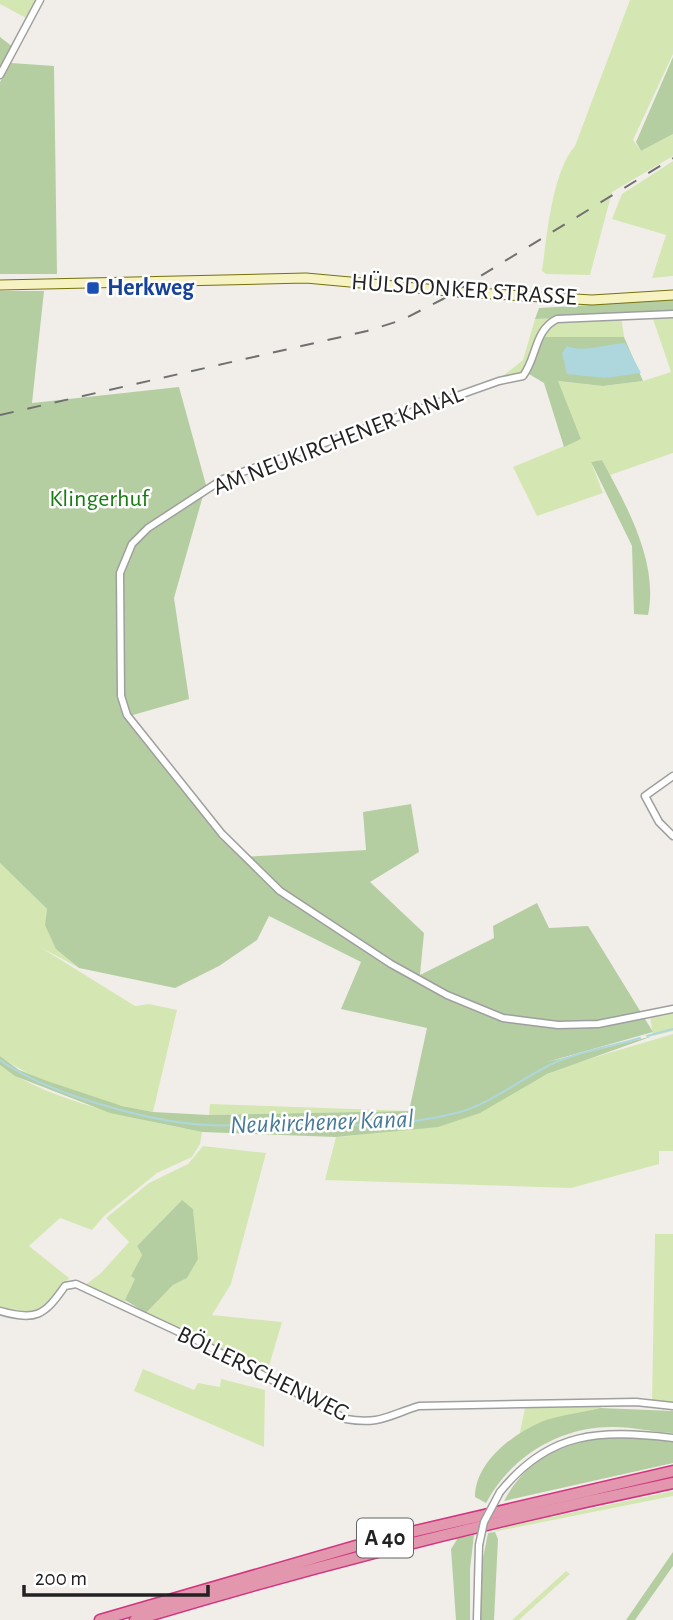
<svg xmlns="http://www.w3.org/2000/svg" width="673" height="1620" font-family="'Alegreya Sans',sans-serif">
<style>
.grass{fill:#d4e7b3}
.forest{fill:#b4cea1}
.water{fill:#add7dc}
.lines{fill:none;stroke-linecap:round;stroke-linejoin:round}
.stream{stroke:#add7dc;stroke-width:2}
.minor-casing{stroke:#9f9f9f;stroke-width:9}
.secondary-casing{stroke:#75720c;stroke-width:11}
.motorway-casing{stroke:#d13580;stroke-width:13}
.minor{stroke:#fff;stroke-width:6}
.secondary{stroke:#f6f2c2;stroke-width:9}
.motorway{stroke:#e397af;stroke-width:10}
.rail{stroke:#707070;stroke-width:2;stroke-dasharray:14 14;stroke-linecap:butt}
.minor-bridge-casing{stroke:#9f9f9f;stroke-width:9;stroke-linecap:butt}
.secondary-bridge-casing{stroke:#75720c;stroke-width:11;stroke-linecap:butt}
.minor-bridge{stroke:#fff;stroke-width:6}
.secondary-bridge{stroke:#f6f2c2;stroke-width:9}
.transit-dot{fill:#1a4fb4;stroke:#fff;stroke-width:2.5}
.labels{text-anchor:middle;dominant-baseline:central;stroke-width:5;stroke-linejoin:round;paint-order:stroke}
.shield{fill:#fff;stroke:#646464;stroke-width:2}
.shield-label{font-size:23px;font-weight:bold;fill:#222}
.transit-label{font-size:24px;font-weight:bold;fill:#164399;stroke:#fff;text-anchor:start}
.street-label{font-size:24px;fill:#222;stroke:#fff}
.park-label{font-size:24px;fill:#197c13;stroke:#fff}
.water-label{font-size:26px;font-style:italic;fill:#497a96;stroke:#fff}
</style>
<rect width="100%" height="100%" fill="#f1eee9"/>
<path class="grass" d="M0,0h35l-9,18 -26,-14z
M630,0h43v54l-40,86 8,11 32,-17v22l-61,36 -22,83 -44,-1 -4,-3c5,-35 10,-99 33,-125z
M673,161v115l-21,2 14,-43 -54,-16 10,-25z
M651,313h22v140l-63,22 -8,-15 -11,2 12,31 -66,23 -24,-49 68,-28 -24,-58 46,5 40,-5 28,-9z
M582,315h39l3,22h-88l-8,37 -29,5 24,-19 12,-41z
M0,863l47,46c-3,29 11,42 32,59l-39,-21 95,59 14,-2 28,6 -24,102c-51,-9 -111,-25 -153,-56z
M673,1010v21l-20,5 -3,-20z
M673,1034v117h-14v13l-88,24 -246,-8 11,-43c74,-5 142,-33 209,-62 41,-17 86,-28 128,-41z
M0,1065c51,38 140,54 202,67l-2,12 -8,13 -35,16 -53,43 -12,14 -32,-12 -31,28 40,32c-25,34 -25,40 -69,30z
M210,1104l200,7 -201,4z
M203,1146l63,7 -35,131 -19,31 70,7 -16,54 -120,-63 27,-28 14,-7 10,-19 -4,-50 -12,-8 -44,45 5,9 -10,20 4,4 -12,25 -40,-18 17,-13 28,-31 -23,-24 43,-35 39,-19z
M655,1234h18v172l-21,-3z
M143,1369l51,21 4,-7 22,4 1,-8 44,11 -1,57 -130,-56z
M611,1402l-11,6 -60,15 -21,14 7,-34z
M673,1491v5l-185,37 21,-7z
M566,1571l4,3 -51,46h-7z"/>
<path class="forest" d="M0,37l13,10 -13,23z
M673,57v77l-32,17 -5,-9z
M11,63l43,3 3,208h-57v-192z
M0,291h44l-12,112 147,-16 27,98 -32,113 15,101 -63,18 115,140 125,-7 -3,-38 48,-8 8,48 -49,30 54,51 -4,42 74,-37 -1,-12 44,-23 12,25 39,-2 65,106 -106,30 106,-26 -106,38 -67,39 -42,14 -102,10 -134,-5 -92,-19 -95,-37 -15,-11v-9l19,14 28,11 75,25 31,6 56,3 200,-4 18,-83 -86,-19 20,-47 -92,-46 -12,24 -38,26 -44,22 -96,-20 -23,-19 -11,-24 2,-16 -47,-46z
M673,300v13l-138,6 4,-11z
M536,337h88l19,44 -40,5 -45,-5 23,58 -17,8 -20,-64 -15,-9z
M602,460c24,45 57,102 46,155l-14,-1 -2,-68 -41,-84z
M182,1200l11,9 5,50 -11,19 -14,7 -27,28 -21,-13 10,-21 -4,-3 11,-21 -5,-9z
M600,1408l73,3v22c-20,-1 -39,-6 -59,-6 -53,-1 -103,29 -128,76l-11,-6c0,-34 36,-62 66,-75 18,-7 40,-9 59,-14z
M612,1436l61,5v22l-169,38c23,-44 61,-58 108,-65z
M495,1532l3,7 -4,81h-13v-52l7,-35z
M474,1535l-4,34v51h-14l-5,-71 7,-11z
M673,1552v14l-38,54h-9z"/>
<path class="water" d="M625,343l16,30 -36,5 -38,-4 -5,-21 5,-7c16,7 39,-2 58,-3z"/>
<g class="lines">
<path class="stream" d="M647,1036l26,-7
M0,1060c45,33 149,62 206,65 25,2 49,-2 74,-1 60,2 121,4 180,-12 33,-10 62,-34 94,-49 26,-12 59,-17 86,-25"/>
<g class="minor-casing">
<path id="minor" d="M0,75l40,-75
M673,314l-116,5c-23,11 -20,39 -34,57l-24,5 -276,98 -75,49 -16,16 -12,29 1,123 6,19 95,119 58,57 111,73 56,31 56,23 55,7 40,-1 75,-15
M673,776l-28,20 14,26 14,14
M0,1311c36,10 44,5 65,-25l11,-2 122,57 148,78c34,6 43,-4 73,-13l217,-4 37,4
M500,1492c50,-62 100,-62 173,-54
M477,1620l2,-75"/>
</g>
<g class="secondary-casing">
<path id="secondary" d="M0,285l306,-7 143,13
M459,292l133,8 81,-5"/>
</g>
<g class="motorway-casing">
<path id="motorway" d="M100,1620l273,-79 300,-70
M135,1620c178,-54 357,-99 538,-137"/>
</g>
<use href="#minor" class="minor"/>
<use href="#secondary" class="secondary"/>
<use href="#motorway" class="motorway"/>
<path class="rail" d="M0,415l367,-84 35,-11 41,-21 230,-141"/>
<g class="minor-bridge-casing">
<path id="minor-bridge" d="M479,1545l5,-23 16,-30"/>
</g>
<g class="secondary-bridge-casing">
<path id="secondary-bridge" d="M449,291l10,1"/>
</g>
<use href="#minor-bridge" class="minor-bridge"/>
<use href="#secondary-bridge" class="secondary-bridge"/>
</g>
<rect class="transit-dot" x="86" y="281" width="14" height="14" rx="3.5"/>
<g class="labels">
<rect class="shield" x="357" y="1518.5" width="56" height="39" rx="5"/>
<g class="shield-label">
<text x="385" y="1538">A 40</text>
</g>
<g class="transit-label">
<text x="107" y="288">Herkweg</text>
</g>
<g class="street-label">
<text transform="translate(464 290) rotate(4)">HÜLSDONKER STRASSE</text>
<text transform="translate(338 441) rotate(-21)">AM NEUKIRCHENER KANAL</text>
<text transform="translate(263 1374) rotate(26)">BÖLLERSCHENWEG</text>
</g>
<g class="park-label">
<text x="99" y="499">Klingerhuf</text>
</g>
<g class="water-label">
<text transform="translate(322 1122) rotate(-2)">Neukirchener Kanal</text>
</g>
</g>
<path d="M24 1585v10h184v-10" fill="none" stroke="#222222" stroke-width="3.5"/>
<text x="35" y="1585" font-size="21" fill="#222222" stroke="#ffffff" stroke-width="5" paint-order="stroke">200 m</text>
</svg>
